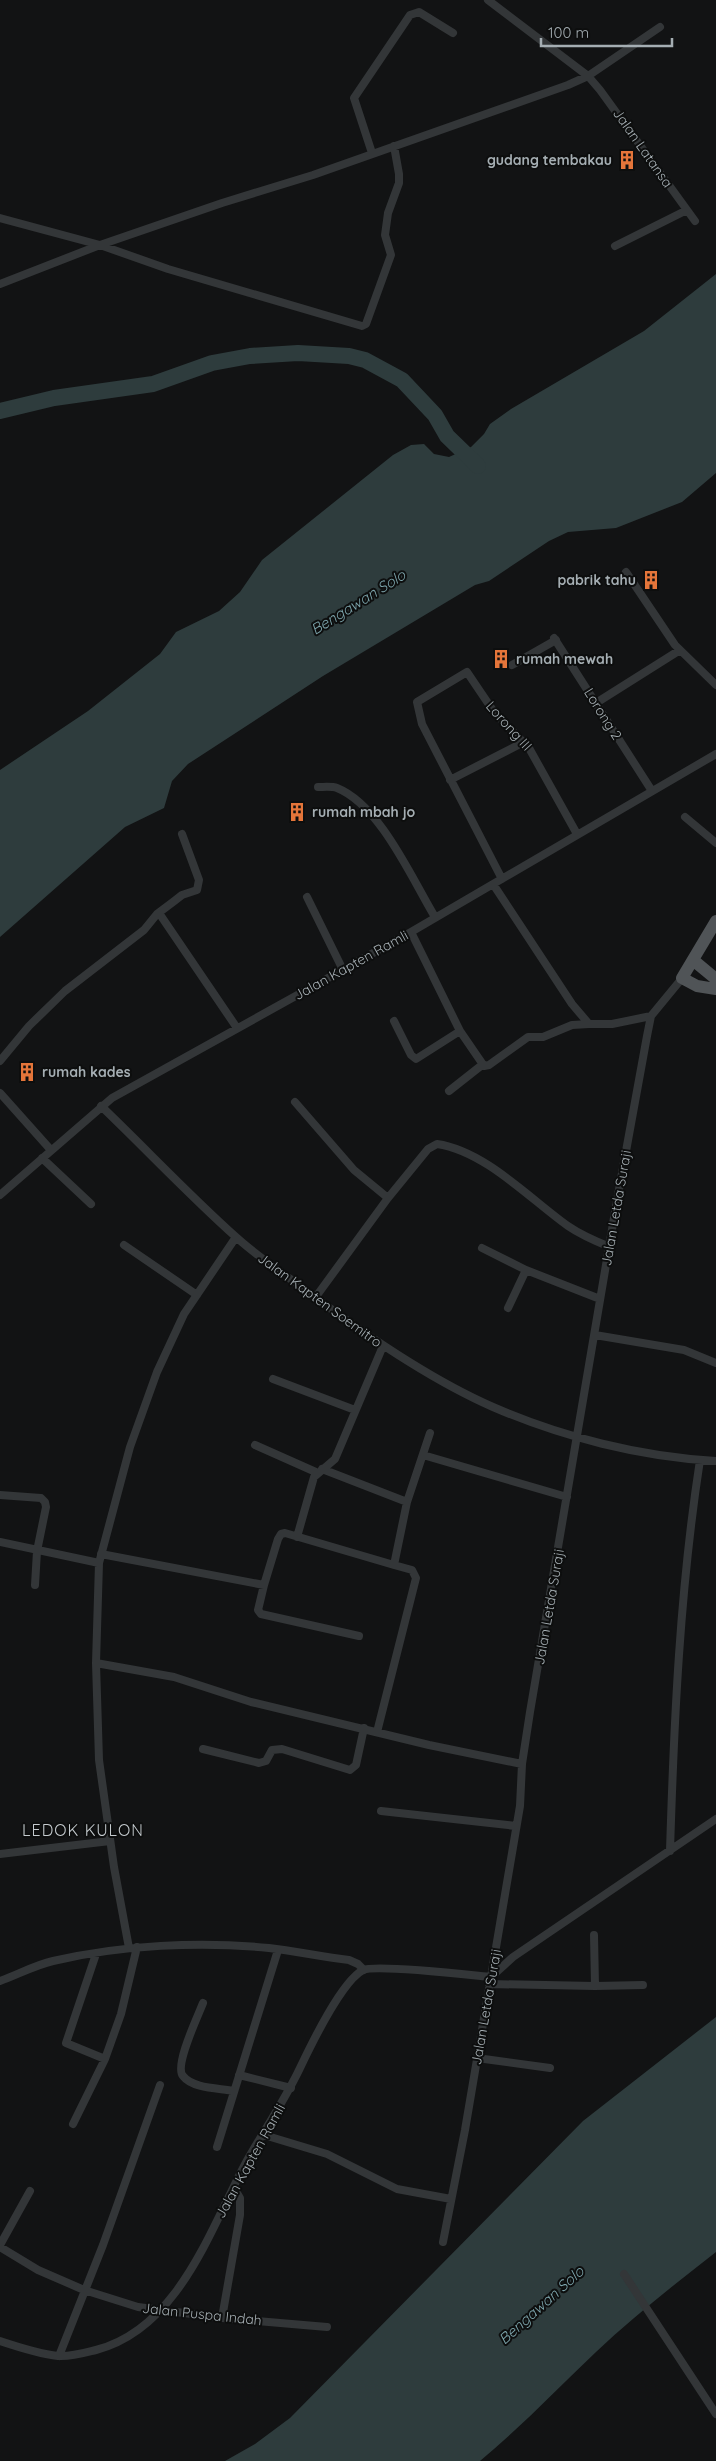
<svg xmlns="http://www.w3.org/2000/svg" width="716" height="2461" font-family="Quicksand,sans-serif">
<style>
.water{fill:#2e3c3d}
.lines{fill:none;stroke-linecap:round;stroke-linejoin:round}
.river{stroke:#2e3c3d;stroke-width:16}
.street{stroke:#333638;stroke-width:8}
.primary{stroke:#505457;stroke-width:12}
.labels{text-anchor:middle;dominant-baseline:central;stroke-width:4;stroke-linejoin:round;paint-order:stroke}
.street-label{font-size:14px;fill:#a5aeb3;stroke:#0d0e0e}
.poi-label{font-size:14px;font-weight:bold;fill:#a5aeb3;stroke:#0d0e0e;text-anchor:start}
.water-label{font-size:15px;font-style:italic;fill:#7da5ac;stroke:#0d0e0e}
.quarter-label{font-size:16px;letter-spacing:1px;fill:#c5cbcf;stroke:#0d0e0e}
</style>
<rect width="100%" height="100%" fill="#121314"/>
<path class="water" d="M716,274v199l-34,29 -66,26 -48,4 -19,9 -60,40 -14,4 -152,91 -135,88 -16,17 -8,27 -39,19 -125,110v-167l88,-59 72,-57 16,-22 43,-21 21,-19 22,-32 131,-105 18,-10 13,-1 10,10 15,3 22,-10 13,-13 6,-10 21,-15 133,-78z
M716,2017v235c-41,32 -82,64 -120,100 -38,36 -75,75 -116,109h-255l30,-17 35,-26 293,-297z"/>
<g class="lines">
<path class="river" d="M0,411l54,-13 99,-14 59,-21 38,-7 48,-3 51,3 16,4 37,20 33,35 12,21 31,30"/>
<path class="street" d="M488,0l100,76 12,14 95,131
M372,153l-18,-55 56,-83 9,-3 34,21
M0,218l100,27 68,24 194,57 4,-2 25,-69 -6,-20 3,-22 11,-30v-9l-5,-28
M615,246l72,-36
M0,284l100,-39 122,-42 91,-28 255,-90 20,-9 72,-49
M626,572l49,73 41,40
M554,638l98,153
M512,665l44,-25
M596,703l84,-53
M450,780l74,-38
M318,787c6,0 14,-1 19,1 43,17 75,91 98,129
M685,817l31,26
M502,879l-80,-155 -5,-22 50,-30 27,40 35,36 48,86
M493,884l79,120 17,20h23l39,-8
M307,897l36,73
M159,913l78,115
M411,932l49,99 24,35 5,-1 39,-28h15l29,-12 17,-1
M394,1021l17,34 5,4 44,-28
M0,1061l29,-35 36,-35 79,-61 13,-16 16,-12 9,-7 15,-5 2,-10 -17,-46
M449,1091l33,-26
M0,1093l50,56
M295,1102l59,68 34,28
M101,1106c45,43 88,89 135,131 22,20 48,37 72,55 56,42 121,87 185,115 69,30 148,50 223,54
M42,1158l49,46
M0,1195l112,-97 299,-166 305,-178
M124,1245l73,50
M482,1248l44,22
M315,1298l73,-100 40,-49 9,-5c48,7 93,55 131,82 13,9 27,15 42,21
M508,1308l18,-38 74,29
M595,1335l89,15 32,13
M273,1379l82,31
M255,1445l63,28
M423,1455l144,42
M322,1469l85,33
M0,1495l41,3 4,4 1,5 -9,44 -2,34
M297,1537l17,-60 21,-18 48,-113
M0,1542l99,21
M101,1554l163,31 14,-46 3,-5 4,-1 109,32
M264,1585l-6,25 3,4 98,22
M96,1663l78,14 77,25 178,43 93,19
M377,1732l39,-154 -4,-8 -18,-5 13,-63 23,-69
M203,1749l56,14 7,-2 6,-11 10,-1 68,21 6,-5 8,-37
M381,1811l135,15
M670,1851c4,-131 10,-262 30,-391
M0,1854l110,-13
M594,1935l1,51
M129,1948l-15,-81 -15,-107 -3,-97 3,-100 31,-116 27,-75 27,-58 52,-77
M96,1954l-30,89 39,16
M0,1981c17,-6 35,-16 53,-20 68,-16 147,-20 216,-13 27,3 53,9 80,12l9,4 6,6
M489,1984l106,2 48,-1
M203,2003c-5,13 -29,63 -20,73 10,13 37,12 51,15
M477,2058l73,10
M239,2075l52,13
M73,2124l32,-65 16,-45 16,-67
M264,2135l63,19 70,35 54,10
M217,2147l61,-197
M443,2242l22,-112 55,-324 2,-42 8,-52 86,-506 31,-170 4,-20 28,-34
M0,2245l30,-54
M0,2247l38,23 46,20 54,17 84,11 105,9
M624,2274l92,140
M222,2318l18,-103v-17l-6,-10
M0,2341c18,6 40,13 58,15 13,1 26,-3 38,-6 81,-21 113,-117 148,-184 18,-33 40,-64 56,-98 11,-23 41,-86 63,-98 13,-6 107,5 128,7l22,-20 203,-138
M59,2356l44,-111 57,-160"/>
<path class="primary" d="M716,921l-34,57 15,8 19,3
M693,960l23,19"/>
</g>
<defs>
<g id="building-bare" transform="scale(1.5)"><path d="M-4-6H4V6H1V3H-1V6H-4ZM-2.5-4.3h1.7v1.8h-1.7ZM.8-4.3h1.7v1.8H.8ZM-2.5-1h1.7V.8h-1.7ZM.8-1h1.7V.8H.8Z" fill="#e4753a" stroke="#0d0e0e" stroke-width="2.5" paint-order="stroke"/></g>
</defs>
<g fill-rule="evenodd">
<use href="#building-bare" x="627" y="160"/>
<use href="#building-bare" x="651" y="580"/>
<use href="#building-bare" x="501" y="659"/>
<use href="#building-bare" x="297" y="812"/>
<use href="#building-bare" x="27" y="1072"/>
</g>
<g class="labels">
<g class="street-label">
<text transform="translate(643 148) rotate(55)">Jalan Latansa</text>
<text transform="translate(603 714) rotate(58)">Lorong 2</text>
<text transform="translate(509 726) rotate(48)">Lorong III</text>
<text transform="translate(351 965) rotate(-29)">Jalan Kapten Ramli</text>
<text transform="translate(616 1208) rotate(-80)">Jalan Letda Suraji</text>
<text transform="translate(320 1300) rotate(36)">Jalan Kapten Soemitro</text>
<text transform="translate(549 1607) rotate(-80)">Jalan Letda Suraji</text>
<text transform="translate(486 2007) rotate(-80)">Jalan Letda Suraji</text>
<text transform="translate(250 2161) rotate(-61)">Jalan Kapten Ramli</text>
<text transform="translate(202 2314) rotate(6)">Jalan Puspa Indah</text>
</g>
<g class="poi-label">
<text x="612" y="160" text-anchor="end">gudang tembakau</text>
<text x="636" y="580" text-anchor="end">pabrik tahu</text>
<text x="516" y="659">rumah mewah</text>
<text x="312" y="812">rumah mbah jo</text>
<text x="42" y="1072">rumah kades</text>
</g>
<g class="water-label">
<text transform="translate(358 602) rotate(-32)">Bengawan Solo</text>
<text transform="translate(541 2305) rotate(-42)">Bengawan Solo</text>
</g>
<g class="quarter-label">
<text x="83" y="1830">LEDOK KULON</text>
</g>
</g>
<path d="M541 38v8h131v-8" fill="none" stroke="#a5aeb3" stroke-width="2.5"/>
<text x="548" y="38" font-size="15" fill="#a5aeb3" stroke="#0d0e0e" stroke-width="4" paint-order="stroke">100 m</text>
</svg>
